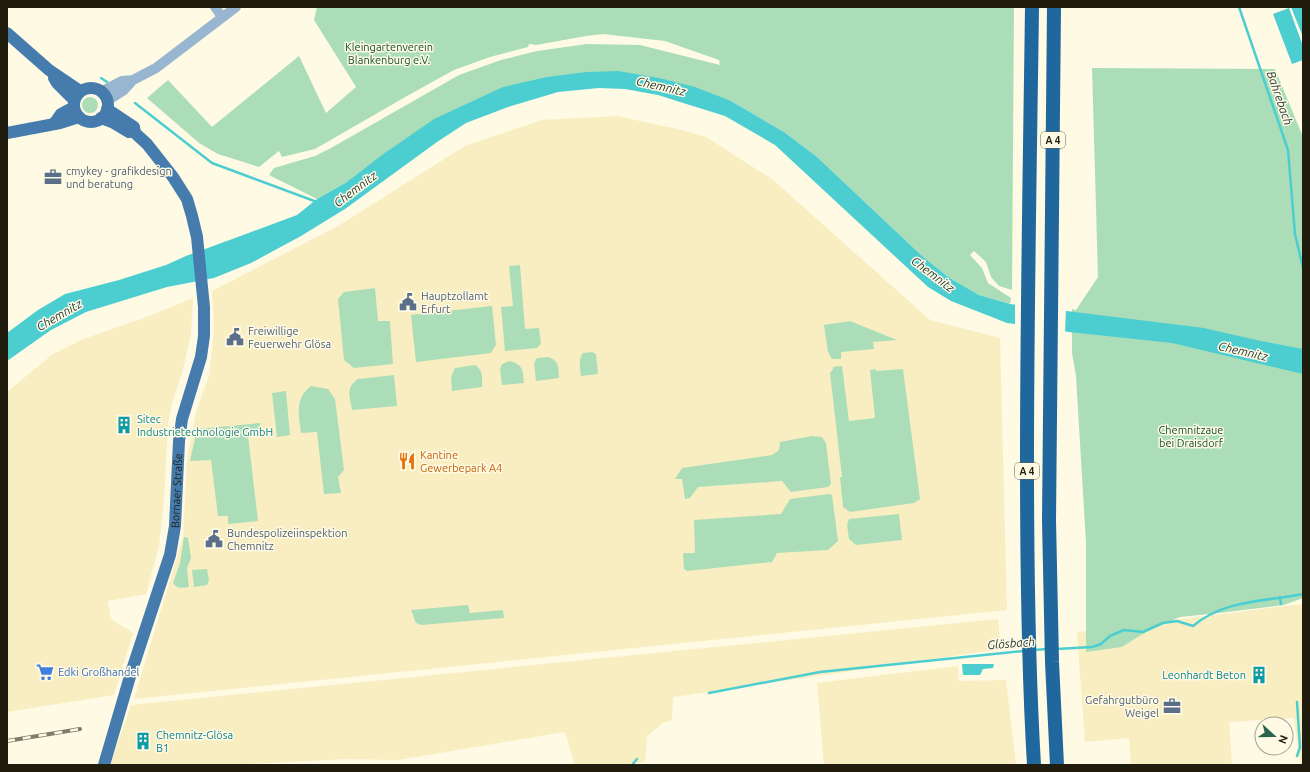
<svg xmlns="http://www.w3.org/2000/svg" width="1310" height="772" font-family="Ubuntu,sans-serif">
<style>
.built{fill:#f8eec1}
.green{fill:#abdeb8}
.water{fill:#4cced1}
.pier{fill:#fefae4}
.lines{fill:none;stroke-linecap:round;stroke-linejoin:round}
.stream{stroke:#4cced1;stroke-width:2.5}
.minor{stroke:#99b6d1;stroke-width:10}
.major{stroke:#457cad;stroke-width:12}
.highway{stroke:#20679e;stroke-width:14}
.rail-casing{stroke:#7f7c6a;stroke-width:4}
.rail{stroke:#fefae4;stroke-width:2.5;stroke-dasharray:8;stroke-linecap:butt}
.labels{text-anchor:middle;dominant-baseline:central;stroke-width:3;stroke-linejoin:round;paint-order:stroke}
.shield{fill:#fefae4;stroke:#635f4f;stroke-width:1}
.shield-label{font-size:10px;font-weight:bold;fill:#201d0f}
.park-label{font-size:11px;fill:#15502c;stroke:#fefae4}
.service-label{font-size:11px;fill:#4e5e75;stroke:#fefae4;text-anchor:start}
.culture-label{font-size:11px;fill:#0d838f;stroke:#fefae4;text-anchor:start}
.food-label{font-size:11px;fill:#c56008;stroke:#fefae4;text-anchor:start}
.street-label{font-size:11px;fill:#201d0f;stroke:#fefae4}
.shop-label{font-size:11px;fill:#366cbe;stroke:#fefae4;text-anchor:start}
.water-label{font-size:12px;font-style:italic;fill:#1f3535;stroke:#fefae4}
</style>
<rect width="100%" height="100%" fill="#fefae4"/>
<path class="built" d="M616,116l62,13 28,8 66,42 158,141 70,18 7,272 -873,89 49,-162 4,-78 9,-47 13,-36 5,-47 -2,-38 126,-65 127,-80 77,-26z
M193,298l-2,36 -9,39 -10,30 -4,20 -4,77 -5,46 -13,48 -38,7 3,18 22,14 -19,62 -107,17v-320l46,-38 28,-14 71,-25z
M1303,604v160h-3l-6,-46 -65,4 3,43h-101l-2,-27 -44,4 -8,-110z
M998,619l3,30 -328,48 -1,23 -9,3 -16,13 -2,26 -25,3h-45l-10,-33 -167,28 -52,-1 -115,6h-121l21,-60z
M958,666l1,15 47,-1 10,85h-192l-7,-82z"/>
<path class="green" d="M317,7h697l-2,283 -13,-4 -8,-9 -5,-15 -12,-11 -4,4 12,13 6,15 23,15 -1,6 -31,-9 -31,-18 -27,-22 -105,-99 -32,-24 -53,-31 -184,-24 -200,105 -30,17 -48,-24 5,-7 41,-12 16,-8 128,-73 42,-15 36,-9 50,-7 53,1 80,20 -1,-5 -54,-19 -62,-7 -17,2 -50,9 -7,-1 -1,3 -38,10 -36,13 -47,26 -92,53 -33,8 -3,-6 -20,16 -41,-13 -19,-11 -52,-45 21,-18 44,47 87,-71 27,57 30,-26 -42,-67z
M1092,68l183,1 28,68v461l-19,7 -65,8 -39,4 -31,13 -27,17 -36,5v-109l-10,-167 -4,-23v-44l4,1 22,-33z
M82 105a8 8 0 1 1 16 0a8 8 0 1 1-16 0Z
M520,265l5,64 14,-1 2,16 -4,4 -32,3 -4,-44 12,-1 -4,-40z
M375,288l3,33h12l3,43 -39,4 -10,-8 -6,-61 6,-7z
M492,306l4,39 -5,8 -75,9 -5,-47z
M850,321l47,19 -24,2 1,7 -33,3v7h-9l-4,-7 -4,-27z
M592,352l4,2 2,20 -17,2c-1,-8 -3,-17 2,-23z
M548,357c12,4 10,10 11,21l-23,3 -2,-18 3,-5z
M509,361c14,3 14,9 15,22l-22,2 -2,-16 2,-5z
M475,365c9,6 7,13 7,22l-30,4 -1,-14 4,-9z
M842,366l7,55 26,-3 -5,-48 6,-1v2l27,-2 17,130 -6,4 -64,9 -7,-5 -3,-30h2l-12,-104 3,-4v-2z
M394,375l3,31 -45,4c-2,-14 -7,-22 6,-31z
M311,386l17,3 7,10 9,71 -6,7 3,16 -17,1 -7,-62 -16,1c-2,-18 -7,-34 10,-47z
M286,391l4,44 -13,2 -5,-44z
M260,423l1,10 -13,3 10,85 -30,3v-8h-10l-7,-56 -21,1 7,-32z
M812,436l10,1 4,6 5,41 -3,3 -37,5 -9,-11 -84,6 -8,11 -5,1 -3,-20h-7l7,-11 90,-13 7,-5 1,-8z
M829,494l3,1 6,46 -10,9 -51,3 -5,9 -85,9 -3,-2 -1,-16h12l-1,-33 87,-6 9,-15z
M899,514l3,26 -46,5 -7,-6 -2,-14 2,-6z
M184,537l4,1 3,20 -4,10 2,19c-7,1 -12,2 -16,-4l7,-20z
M207,569l2,11 -2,5 -13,2 -2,-17z
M468,605l2,8 33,-3 1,8 -83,7 -5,-2 -5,-13z"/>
<path class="water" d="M1291,7h12v30z
M1289,8l14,38v14l-11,4 -19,-50z
M618,71l41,7 36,9 36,14 53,31 32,24 105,99 27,22 31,18 31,9 194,24 57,13 42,8v25l-131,-31 -103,-11 -62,-9 -56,-22 -23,-14 -153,-142 -50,-29 -45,-14 -22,-7 -33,-6 -26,-1 -41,4 -50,15 -42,16 -29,19 -92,67 -44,27 -50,27 -37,15 -47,9 -81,25 -35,18 -44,31v-28l31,-23 27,-16 54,-14 47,-15 20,-9 111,-41 20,-16 30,-17 35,-27 52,-36 69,-32 44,-10 39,-5z
M962,664h32l-1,4 -10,1 -3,6h-17z"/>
<path class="pier" d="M1015,302l51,7 -1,24 -50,-7z"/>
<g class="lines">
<path class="stream" d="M1239,7l49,143 7,84 8,34
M101,78l6,4
M135,103l77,60 105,39
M1280,597l1,7
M1057,649l35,-2 9,-3 9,-8 14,-6 19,2 20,-9 14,-2 16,5c32,-27 72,-24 110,-32
M1033,650l15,-1
M709,693l111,-21 204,-21
M1297,702l3,45 -3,9
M632,765l5,-6"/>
<path class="minor" d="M215,7l7,10
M101,92l21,-11 11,-1 23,-12 80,-61
M107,101l17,-11 9,-10"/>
<g class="major">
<path d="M7,33l42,37 31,21"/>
<path d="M54,78l3,5 17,17"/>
<circle cx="91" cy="105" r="17"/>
<path d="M101,118l13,5 15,9"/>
<path d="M54,124l7,-10 13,-7"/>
<path d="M7,133l53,-10 19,-6"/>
<path id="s1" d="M104,765l27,-92 39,-118 5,-29 4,-85 3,-22 19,-62 3,-21v-29l-7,-70 -5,-21 -5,-17 -14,-22 -26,-33 -12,-11 -1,-6 -27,-18"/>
</g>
<path class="highway" d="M1032,7c-2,151 -5,302 -5,453 0,102 1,204 7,305
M1054,7l-5,513 3,142 5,103"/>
<g class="rail-casing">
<path id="rail" d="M7,741l73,-12"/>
</g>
<use href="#rail" class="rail"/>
</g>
<defs>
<g id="office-bare" transform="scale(1.38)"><path d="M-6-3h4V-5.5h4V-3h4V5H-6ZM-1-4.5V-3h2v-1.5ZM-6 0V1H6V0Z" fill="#5c6f8a" stroke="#fefae4" stroke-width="2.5" paint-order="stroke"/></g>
<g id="civic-bare" transform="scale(1.38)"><path d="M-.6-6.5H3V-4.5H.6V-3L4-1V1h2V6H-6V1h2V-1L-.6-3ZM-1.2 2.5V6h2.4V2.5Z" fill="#5c6f8a" stroke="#fefae4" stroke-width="2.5" paint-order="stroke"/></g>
<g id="building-bare" transform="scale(1.38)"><path d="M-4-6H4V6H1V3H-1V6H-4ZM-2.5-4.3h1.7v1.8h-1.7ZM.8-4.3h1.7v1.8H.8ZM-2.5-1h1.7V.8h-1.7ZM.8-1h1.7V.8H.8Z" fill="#0f9aa8" stroke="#fefae4" stroke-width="2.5" paint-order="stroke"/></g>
<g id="restaurant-bare" transform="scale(1.38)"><path d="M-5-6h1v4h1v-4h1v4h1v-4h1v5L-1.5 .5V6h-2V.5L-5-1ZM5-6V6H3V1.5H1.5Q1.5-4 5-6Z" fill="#e8710a" stroke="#fefae4" stroke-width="2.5" paint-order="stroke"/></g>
<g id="supermarket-bare" transform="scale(1.38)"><path d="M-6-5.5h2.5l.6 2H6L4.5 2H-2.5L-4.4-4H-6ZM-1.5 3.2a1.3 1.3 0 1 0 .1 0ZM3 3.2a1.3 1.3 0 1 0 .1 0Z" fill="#3f7fe0" stroke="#fefae4" stroke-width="2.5" paint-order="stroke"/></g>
</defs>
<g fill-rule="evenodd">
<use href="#office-bare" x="53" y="177"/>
<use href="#civic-bare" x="408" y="302"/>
<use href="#civic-bare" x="235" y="337"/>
<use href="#building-bare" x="124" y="425"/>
<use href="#restaurant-bare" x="407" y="461"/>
<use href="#civic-bare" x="214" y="539"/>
<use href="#supermarket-bare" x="45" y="672"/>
<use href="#building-bare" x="1259" y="675"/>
<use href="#office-bare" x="1172" y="706"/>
<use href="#building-bare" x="143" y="741"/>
</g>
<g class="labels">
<g class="shield">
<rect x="1041" y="132" width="24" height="16" rx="3"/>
<rect x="1015" y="463" width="24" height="16" rx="3"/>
</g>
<g class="shield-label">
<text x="1053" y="140">A 4</text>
<text x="1027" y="471">A 4</text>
</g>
<g class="park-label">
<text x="389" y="47">Kleingartenverein<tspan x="389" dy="13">Blankenburg e.V.</tspan></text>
<text x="1191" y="430">Chemnitzaue<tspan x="1191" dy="13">bei Draisdorf</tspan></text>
</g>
<g class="service-label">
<text x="66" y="171">cmykey - grafikdesign<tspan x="66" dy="13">und beratung</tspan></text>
<text x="421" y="296">Hauptzollamt<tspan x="421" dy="13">Erfurt</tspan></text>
<text x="248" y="331">Freiwillige<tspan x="248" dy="13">Feuerwehr Glösa</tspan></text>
<text x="227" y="533">Bundespolizeiinspektion<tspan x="227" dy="13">Chemnitz</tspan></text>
<text x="1159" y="700" text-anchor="end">Gefahrgutbüro<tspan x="1159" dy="13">Weigel</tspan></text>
</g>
<g class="culture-label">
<text x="137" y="419">Sitec<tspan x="137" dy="13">Industrietechnologie GmbH</tspan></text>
<text x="1246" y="675" text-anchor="end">Leonhardt Beton</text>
<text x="156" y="735">Chemnitz-Glösa<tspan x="156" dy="13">B1</tspan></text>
</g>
<g class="food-label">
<text x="420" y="455">Kantine<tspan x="420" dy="13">Gewerbepark A4</tspan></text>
</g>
<g class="street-label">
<text stroke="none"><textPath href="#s1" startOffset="285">Bornaer Straße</textPath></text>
</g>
<g class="shop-label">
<text x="58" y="672">Edki Großhandel</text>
</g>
<g class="water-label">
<text transform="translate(661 86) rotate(13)">Chemnitz</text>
<text transform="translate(1280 98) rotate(71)">Bahrebach</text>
<text transform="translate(355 189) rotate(-37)">Chemnitz</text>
<text transform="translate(933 274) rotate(37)">Chemnitz</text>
<text transform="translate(59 315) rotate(-30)">Chemnitz</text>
<text transform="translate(1243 351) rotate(13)">Chemnitz</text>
<text transform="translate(1011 643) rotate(-4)">Glösbach</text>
</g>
</g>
<rect width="1310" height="772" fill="none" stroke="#201d0f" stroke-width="16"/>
<g transform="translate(1274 736) rotate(111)"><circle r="19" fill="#fefae4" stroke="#a5a28f"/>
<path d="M0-3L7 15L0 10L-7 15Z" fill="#2a644d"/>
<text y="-6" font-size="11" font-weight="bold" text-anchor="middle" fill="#201d0f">N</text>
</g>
</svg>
